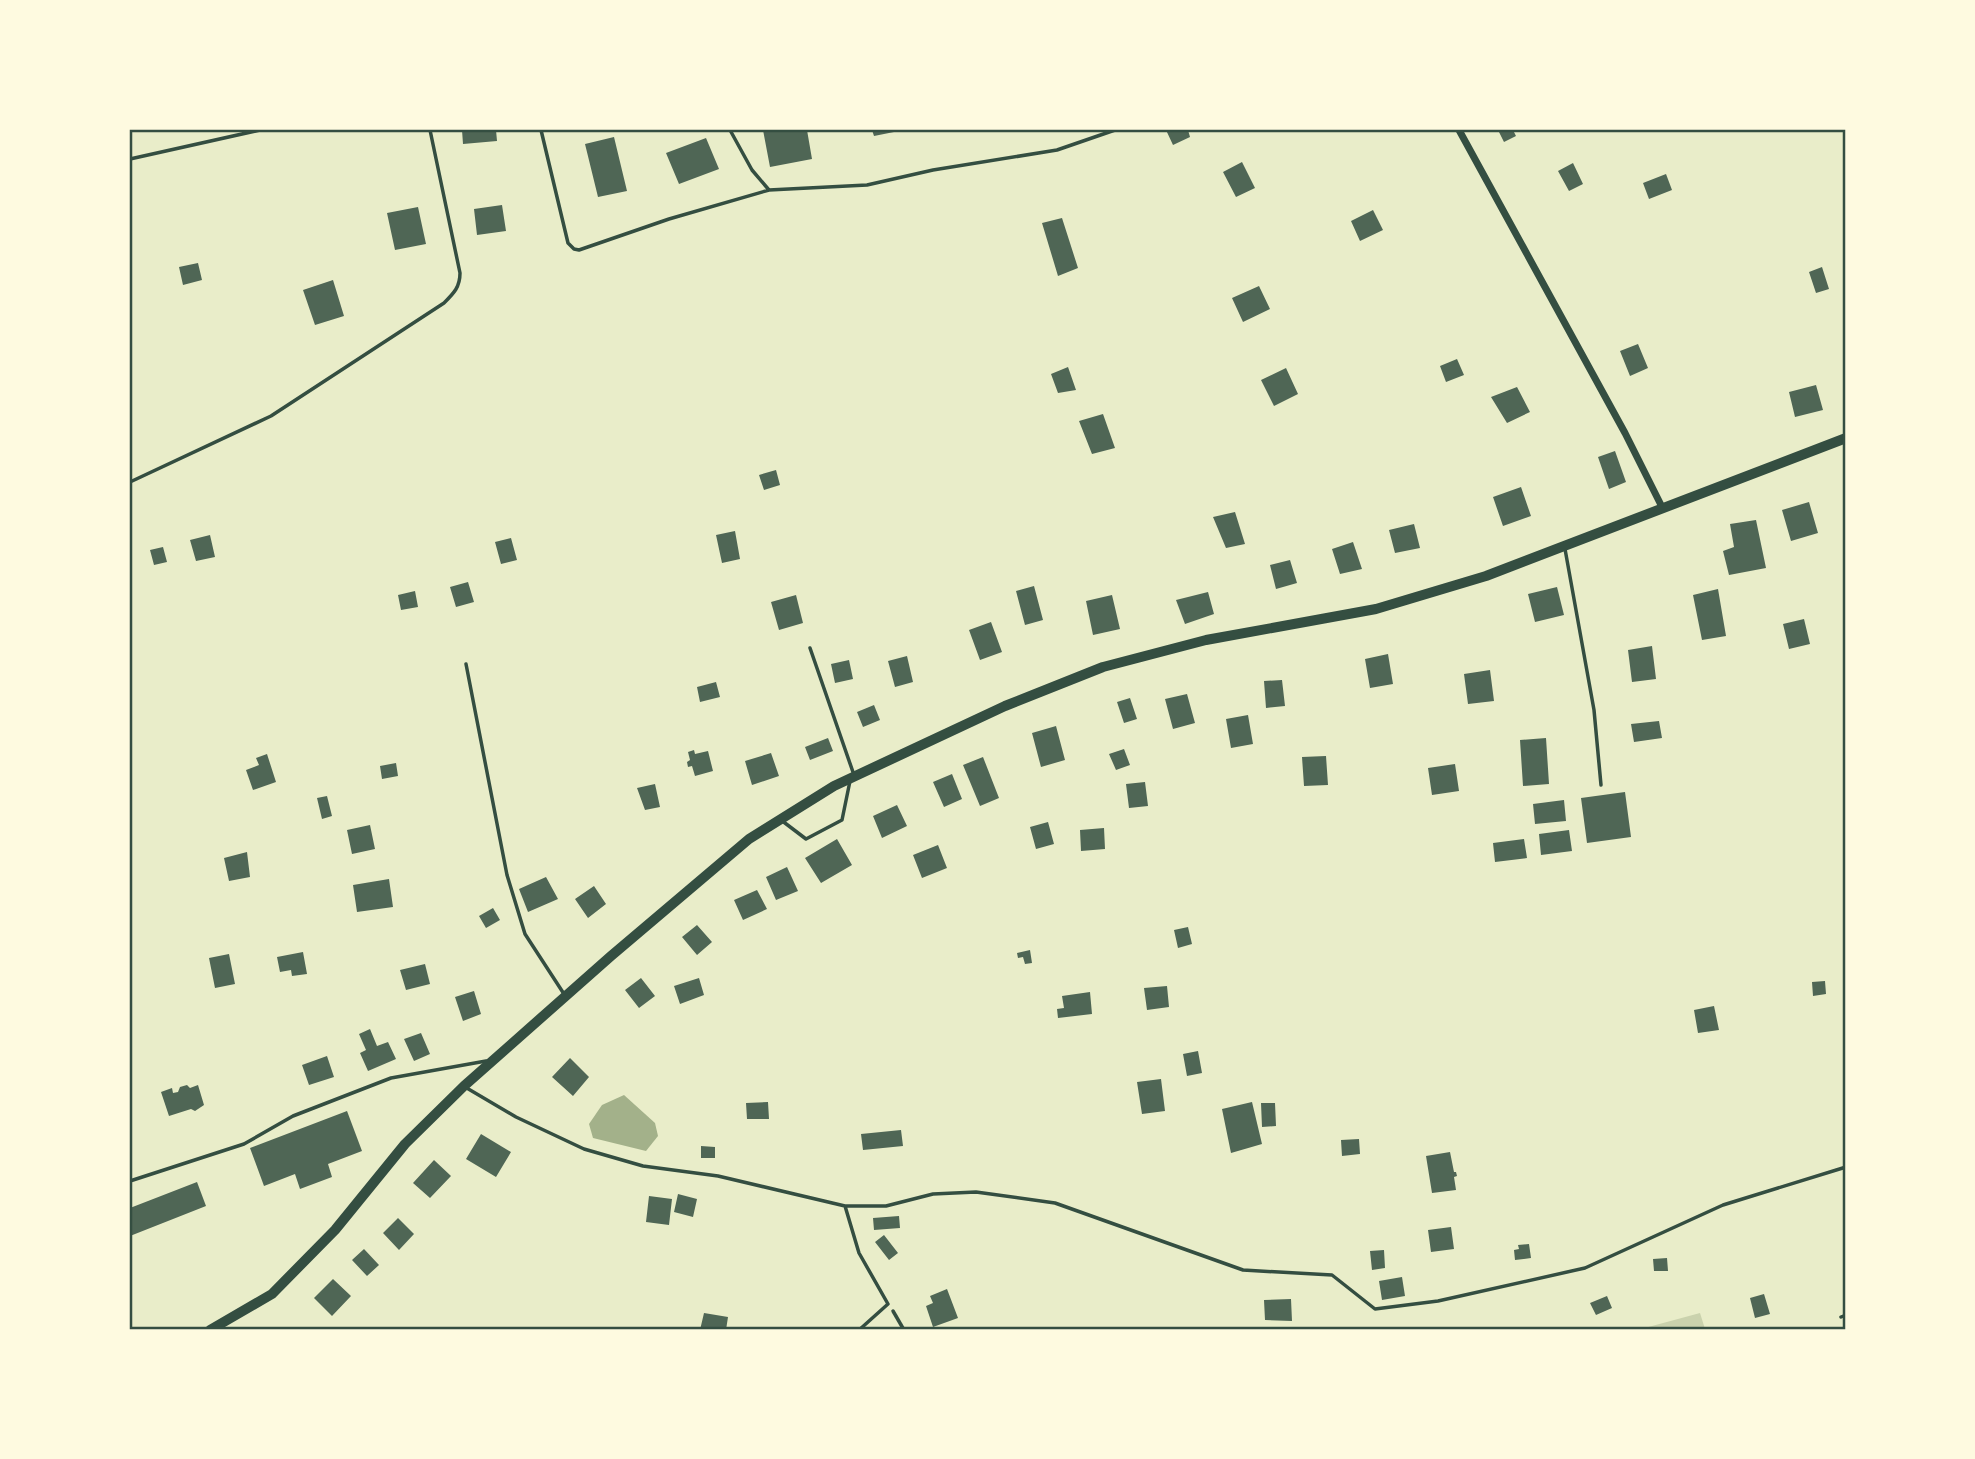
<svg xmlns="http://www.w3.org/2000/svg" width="1975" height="1459" font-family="'Fira Sans Condensed',sans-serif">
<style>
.green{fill:#cad2ad}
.water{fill:#a3b18a}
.building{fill:#4f6655}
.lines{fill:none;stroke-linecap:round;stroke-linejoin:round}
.path{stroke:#344e41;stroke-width:3.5}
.service{stroke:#344e41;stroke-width:3.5}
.minor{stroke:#344e41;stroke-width:7}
.secondary{stroke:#344e41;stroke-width:10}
.neatline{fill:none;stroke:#344e41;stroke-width:2.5}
</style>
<rect width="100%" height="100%" fill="#e9edc9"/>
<path class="green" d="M1700,1313l5,16h-64z"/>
<path class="water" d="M624,1095l31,28 3,13 -12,15 -53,-13 -4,-14 13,-19z"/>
<path class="building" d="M462,130h34l1,11 -34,3z
M763,130h44l5,29 -42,8z
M872,130h26l1,1 -25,5z
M1166,130h22l2,7 -17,8z
M1498,130h15l3,6 -12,6z
M614,137l13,54 -29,6 -13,-53z
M706,138l13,31 -40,15 -13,-31z
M1242,162l13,26 -19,9 -13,-25z
M1573,163l10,21 -14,7 -11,-20z
M1666,174l6,16 -23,9 -6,-16z
M502,205l4,26 -29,4 -3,-26z
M418,207l8,37 -31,6 -8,-37z
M1373,210l10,20 -23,11 -9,-20z
M1062,218l16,50 -20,8 -16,-53z
M198,263l4,17 -19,5 -4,-18z
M1822,267l7,22 -13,4 -7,-21z
M333,280l11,36 -29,9 -12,-35z
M1259,286l11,23 -27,13 -11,-24z
M1638,344l10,24 -18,8 -10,-25z
M1457,359l7,16 -18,7 -6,-16z
M1068,367l8,23 -18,3 -7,-19z
M1286,368l12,26 -24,12 -13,-26z
M1816,385l7,25 -28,7 -6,-25z
M1517,387l13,25 -23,11 -16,-26z
M1103,414l12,34 -23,6 -13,-33z
M1615,451l11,31 -17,7 -11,-32z
M776,470l4,15 -16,5 -5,-15z
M1521,487l10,29 -28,10 -10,-29z
M1809,502l9,31 -27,8 -9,-31z
M1235,512l10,32 -19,4 -13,-31z
M1756,520l10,48 -37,7 -6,-24 11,-4 -4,-23z
M1414,524l6,24 -25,5 -6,-23z
M735,531l5,28 -18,4 -6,-28z
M210,535l5,22 -19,4 -6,-21z
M511,538l6,22 -16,4 -6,-22z
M1353,542l9,27 -22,5 -8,-25z
M163,547l4,15 -13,3 -4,-15z
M1290,560l7,23 -21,6 -6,-24z
M468,582l6,20 -18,5 -6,-20z
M1034,586l9,34 -18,5 -9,-34z
M1557,587l7,28 -29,7 -7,-28z
M1718,589l8,47 -24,4 -9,-45z
M415,591l3,16 -17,3 -3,-15z
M1208,592l6,22 -29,10 -9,-24z
M796,595l7,28 -24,7 -8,-28z
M1112,595l8,34 -27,6 -7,-34z
M1804,619l6,25 -21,5 -6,-25z
M991,622l11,30 -22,8 -11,-30z
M1652,646l4,33 -24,3 -4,-32z
M1388,654l5,30 -23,4 -5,-29z
M907,656l6,26 -18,5 -7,-26z
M849,660l4,19 -18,4 -4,-19z
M1490,670l4,31 -26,3 -4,-30z
M1282,680l3,26 -19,2 -2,-27z
M716,682l4,15 -20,5 -3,-15z
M1187,694l8,29 -22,6 -8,-30z
M1130,698l7,21 -13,4 -7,-21z
M874,705l6,15 -17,7 -6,-15z
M1248,715l5,29 -22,4 -5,-29z
M1659,721l3,17 -28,4 -3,-18z
M1056,726l9,34 -24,7 -9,-34z
M828,738l5,13 -23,9 -5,-13z
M1546,738l3,46 -26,2 -3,-46z
M1124,749l6,16 -14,5 -7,-16z
M694,750l1,4 13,-3 5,20 -18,5 -3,-10 -4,1 -1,-5 3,-2 -2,-8z
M771,753l8,23 -27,9 -7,-24z
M267,754l9,28 -23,8 -7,-20 13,-5 -3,-7z
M1326,756l2,29 -24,1 -2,-29z
M983,757l16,41 -19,8 -17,-41z
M396,763l2,13 -16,3 -2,-13z
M1455,764l4,27 -27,4 -4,-27z
M952,774l10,25 -18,8 -11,-25z
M1145,782l3,24 -19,2 -3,-24z
M655,784l5,23 -15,3 -8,-22z
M1625,792l6,45 -44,6 -6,-45z
M327,796l5,20 -10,3 -5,-21z
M1564,800l2,21 -31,3 -2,-20z
M897,805l10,21 -25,12 -9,-22z
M1048,822l6,22 -18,5 -6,-22z
M370,825l5,24 -23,5 -5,-24z
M1104,828l1,21 -24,2 -1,-21z
M1569,830l3,21 -31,4 -2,-21z
M837,839l15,26 -31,18 -16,-25z
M1524,839l3,19 -32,4 -2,-19z
M938,845l9,23 -25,10 -9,-23z
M247,852l3,25 -21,4 -5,-23z
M787,867l11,24 -22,9 -10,-23z
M546,877l12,22 -30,13 -9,-23z
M389,879l4,28 -36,5 -4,-27z
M594,886l12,18 -18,14 -13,-19z
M757,890l10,19 -24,11 -9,-20z
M493,908l7,12 -14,8 -7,-12z
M697,925l15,17 -15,13 -15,-18z
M1188,927l4,17 -14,4 -4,-18z
M1030,950l2,13 -7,1 -2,-7 -5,1 -1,-5z
M303,952l4,22 -15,2 -1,-6 -11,2 -3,-15z
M229,954l6,30 -20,4 -6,-30z
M425,964l5,20 -24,6 -6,-20z
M641,978l14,18 -16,12 -14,-18z
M699,978l5,17 -24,9 -6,-18z
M1825,981l1,13 -13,2 -1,-14z
M1167,986l2,21 -22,3 -3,-22z
M474,991l7,23 -18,7 -8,-24z
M1090,992l2,22 -34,4 -1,-9 7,-1 -2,-12z
M1714,1006l5,24 -21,3 -4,-23z
M370,1029l7,17 11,-4 8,17 -28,12 -8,-18 6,-3 -7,-16z
M421,1033l9,21 -16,7 -10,-22z
M1198,1051l4,22 -15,3 -4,-22z
M327,1056l7,21 -25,8 -7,-20z
M570,1058l19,19 -16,19 -21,-19z
M1161,1079l4,32 -23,3 -5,-32z
M187,1085l3,3 8,-3 6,20 -9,6 -4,-2 -22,7 -8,-24 11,-4 1,5 5,-1 2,-5z
M768,1102l1,17h-22l-1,-16z
M1252,1102l10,42 -31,9 -9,-44z
M1261,1103h14l1,23 -14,1z
M347,1111l15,40 -34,13 4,13 -32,12 -5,-15 -31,12 -14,-38z
M901,1130l2,16 -40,4 -2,-16z
M481,1134l30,18 -15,25 -30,-18z
M1359,1139l1,15 -18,2 -1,-16z
M701,1146l14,1v11h-14z
M1450,1152l4,20h2l1,4 -3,1 2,13 -24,3 -6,-37z
M434,1160l17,16 -21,22 -17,-15z
M197,1182l9,24 -76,30v-28z
M678,1194l19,5 -4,18 -19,-5z
M649,1196l23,3 -3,26 -23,-3z
M899,1216l1,12 -26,2 -1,-12z
M398,1218l16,16 -15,16 -16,-17z
M1451,1227l3,22 -23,3 -3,-22z
M884,1235l14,18 -9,7 -14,-18z
M1529,1244l2,14 -16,2 -1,-10 5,-1 -1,-4z
M364,1249l15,16 -12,11 -15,-16z
M1384,1250l1,18 -13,2 -2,-19z
M1667,1258l1,13h-14l-1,-12z
M1402,1277l3,19 -23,4 -3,-19z
M333,1279l18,17 -19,20 -18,-18z
M947,1289l11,29 -25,9 -7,-21 7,-3 -3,-7z
M1764,1294l6,20 -15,4 -5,-20z
M1607,1296l5,12 -16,7 -6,-12z
M1291,1299l1,22 -27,-1 -1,-20z
M704,1313l24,4 -2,13h-26z"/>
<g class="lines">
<path class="path" d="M893,1311l11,19"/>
<path class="service" d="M541,130l27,113 6,6 5,1 90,-31 100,-29 -17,-20 -22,-40
M130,159l130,-29
M769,190l98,-5 66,-15 124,-20 58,-20
M130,482l141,-66 173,-113c10,-10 16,-16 16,-30l-30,-143
M1565,549l29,161 7,75
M810,648l44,127
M466,664l41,211 18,59 39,60
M781,820l25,19 36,-19 8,-39
M465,1087l51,30 68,32 59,17 75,10 127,30h41l47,-12 43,-2 79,11 188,67 89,5 43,34 63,-8 147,-33 138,-63 123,-38
M130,1181l114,-37 49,-28 98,-38 95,-17
M845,1206l14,47 29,51 -29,26
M1841,1317l5,-2"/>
<path class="minor" d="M1459,130l166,303 37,74"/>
<path class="secondary" d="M210,1330l62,-36 63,-64 70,-86 59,-58 147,-130 138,-117 85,-53 171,-80 98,-39 103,-27 170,-31 110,-33 360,-138"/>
</g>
<rect width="1975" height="1459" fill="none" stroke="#fefae0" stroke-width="262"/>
<rect x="131" y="131" width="1713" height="1197" class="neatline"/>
</svg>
